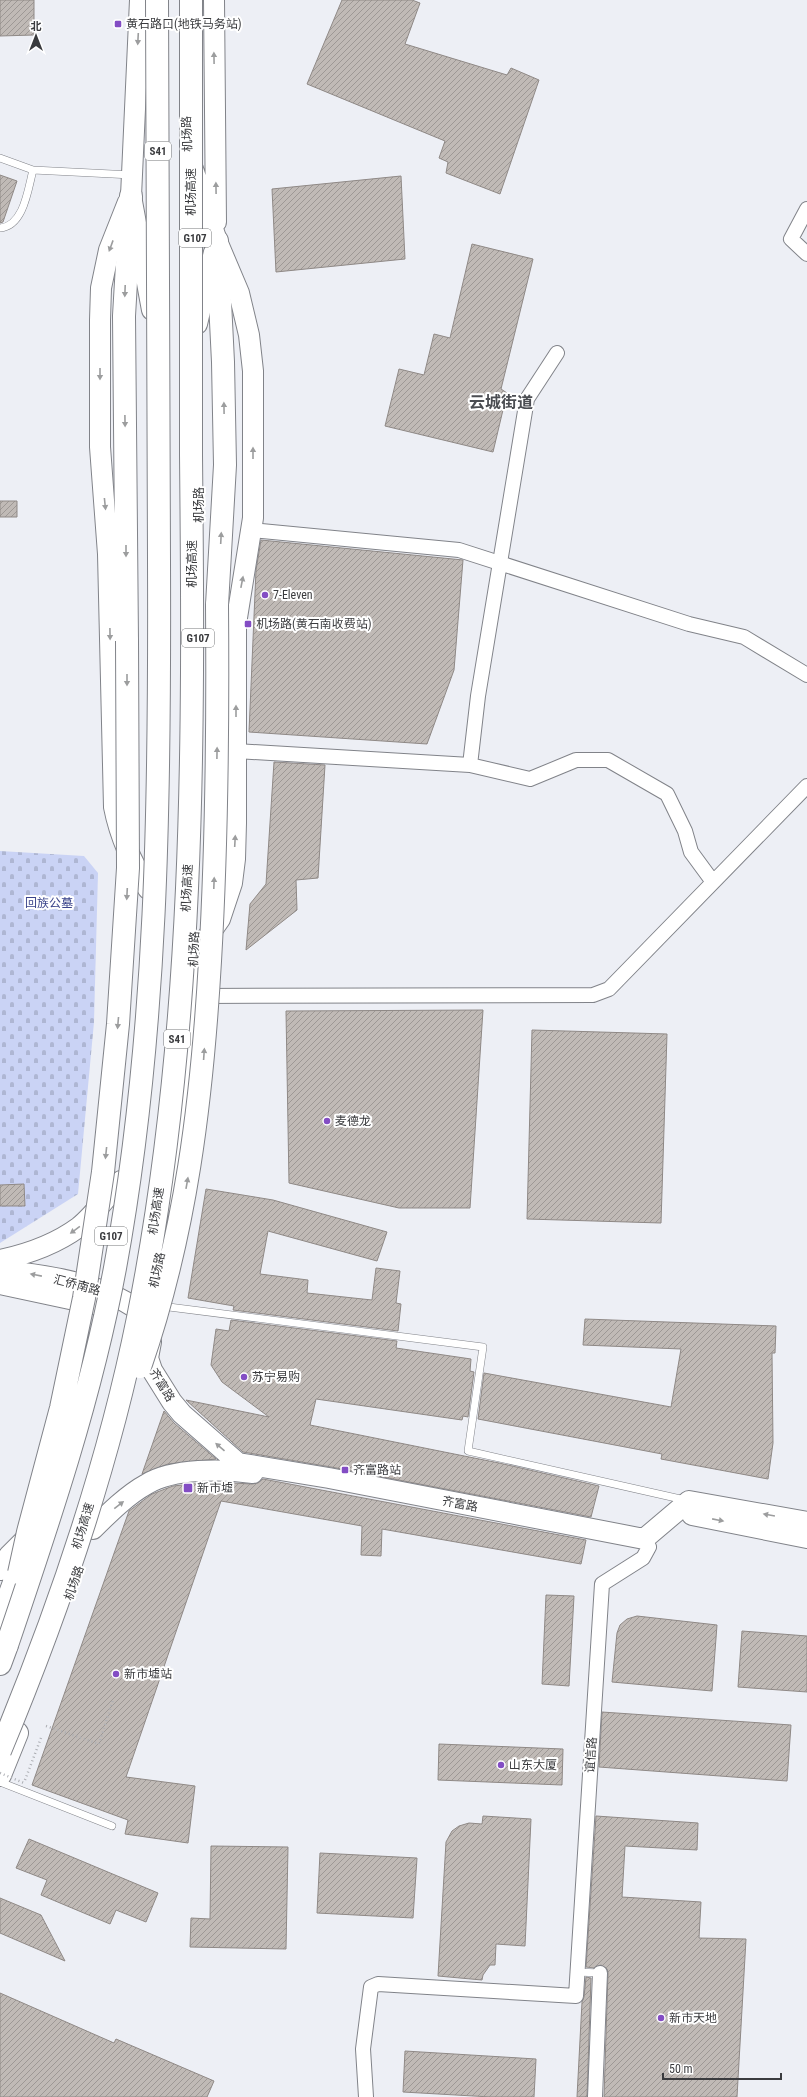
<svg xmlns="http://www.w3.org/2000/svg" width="807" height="2097" font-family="'Roboto Condensed','Noto Sans SC',sans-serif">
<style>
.cemetery{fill:url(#cemetery-stones)}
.building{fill:url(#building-hatch);stroke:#8f8986}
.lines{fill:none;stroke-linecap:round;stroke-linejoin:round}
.lane-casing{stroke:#818389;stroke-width:8}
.street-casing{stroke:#818389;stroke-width:16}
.secondary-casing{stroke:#818389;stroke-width:22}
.highway-casing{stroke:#818389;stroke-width:24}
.path{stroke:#acaeb3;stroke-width:2.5;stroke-dasharray:1 3;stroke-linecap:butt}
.lane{stroke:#fff;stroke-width:7}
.street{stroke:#fff;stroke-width:14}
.secondary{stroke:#fff;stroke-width:20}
.highway{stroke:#fff;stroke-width:22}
.highway-bridge-casing{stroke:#818389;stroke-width:24;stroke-linecap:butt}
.path-bridge{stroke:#acaeb3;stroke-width:2.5;stroke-dasharray:1 3;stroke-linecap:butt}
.highway-bridge{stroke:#fff;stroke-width:22}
.oneway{fill:#9c9d9e}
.poi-dot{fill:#834dc4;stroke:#fff;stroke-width:1.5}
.labels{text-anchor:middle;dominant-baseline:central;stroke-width:4;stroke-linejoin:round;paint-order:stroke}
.shield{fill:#fff;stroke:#757678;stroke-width:1}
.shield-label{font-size:11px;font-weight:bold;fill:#3a3b3e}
.poi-label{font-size:12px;fill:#3a3b3e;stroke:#fff;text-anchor:start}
.street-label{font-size:12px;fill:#3a3b3e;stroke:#fff}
.park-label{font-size:12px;fill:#3a448b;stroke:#fff}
.district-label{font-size:16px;font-weight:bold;fill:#4b4d52;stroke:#fff}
</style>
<defs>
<pattern id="cemetery-stones" width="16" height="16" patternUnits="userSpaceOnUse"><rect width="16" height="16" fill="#cad3f5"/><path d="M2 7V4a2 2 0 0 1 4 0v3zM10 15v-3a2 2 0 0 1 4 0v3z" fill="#aeb6d3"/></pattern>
<pattern id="building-hatch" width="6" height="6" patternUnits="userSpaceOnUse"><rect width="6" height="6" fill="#c0bab6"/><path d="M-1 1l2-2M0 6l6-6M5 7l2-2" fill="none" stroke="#9d9895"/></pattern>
</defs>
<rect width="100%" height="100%" fill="#edeff5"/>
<path class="cemetery" d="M0,851l84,5 14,17 -4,149 -16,172 -78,49z"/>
<path class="building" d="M0,0h34v35l-34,1z
M342,0h70l8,3 -15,41 102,31 4,-7 28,12 -39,114 -54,-21 2,-11 -9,-4 6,-17 -138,-57z
M0,175l17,6 -14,41 -3,1z
M401,176l4,83 -129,13 -4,-83z
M472,244l61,15 -32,130 6,4 -14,59 -108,-26 14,-57 25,6 10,-41 16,4z
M0,501h17v16h-17z
M261,540l202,20 -9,110 -27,74 -178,-12 7,-162z
M274,762l51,3 -7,113 -22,2 1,30 -51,40 4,-46 16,-20z
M483,1010l-13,198h-71l-110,-25 -3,-172z
M532,1030l135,4 -6,189 -134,-4z
M24,1184l1,22h-25v-21z
M206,1189l67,11 114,32 -10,29 -109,-30 -8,43 48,6 -1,13 65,7 4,-32 24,3 -4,32 5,1 -3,27 -165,-21 1,-4 -46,-8z
M585,1319l191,7 -1,27h-3l1,90 -5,36 -107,-20 1,-5 -184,-35 6,-46 187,34 10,-58 -98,-4z
M231,1320l166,21 -1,7 75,11 -1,12 4,1 -6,45 -5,-1 -1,4 -146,-21 -6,26 189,38 100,23 -8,31 -260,-50 -88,-15 -57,-52 83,17 -47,-35 -11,-17 5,-36 13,2z
M164,1411l10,12 42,36 -48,5 -26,10z
M263,1479l323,61 -5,24 -199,-35 -1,27 -20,-1 1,-29 -141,-25 -95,276 69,9 -7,57 -63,-9 3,-14 -96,-35 97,-274 23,-17 21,-8 40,-4 39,2 6,-1z
M546,1595l28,1 -5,90 -27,-2z
M637,1616l80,9 -5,66 -100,-9 5,-49 3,-8 7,-6z
M742,1631l65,5v56l-69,-5z
M602,1712l189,13 -4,56 -188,-14z
M439,1744l124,5 -1,36 -124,-5z
M483,1816l48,3 -6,127 -29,-2 -1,21h-5l-7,10 -1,5 -44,-4 8,-134 6,-11 7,-5 10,-3 13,1z
M596,1816l102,7 -1,27 -72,-4 -3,51 79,5 -2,36 47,1 -9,158h-133l4,-124 -1,-4 -6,-4 -7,3 -8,-1z
M29,1839l129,54 -12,29 -30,-12 -6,14 -69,-29 6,-15 -31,-12z
M211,1846l77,1 -2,102 -96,-2 1,-29 19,1z
M320,1853l97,5 -4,60 -96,-5z
M0,1898l41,17 24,46 -65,-28z
M586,1977l5,1 -4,119h-10l5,-95 2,-5z
M0,1993l114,50 2,-4 98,42 -7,16h-207z
M405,2051l131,8 -2,38h-43l-88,-5z"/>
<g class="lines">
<g class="lane-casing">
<path id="lane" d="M0,158l33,12 99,5
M0,228c24,-2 28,-39 33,-58
M161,1306l322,41 -15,104 217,49
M0,1782l112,44
M577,1972l23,1"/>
</g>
<g class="street-casing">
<path id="street" d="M807,209l-16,30 16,15
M251,530l208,20 230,74 55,13 63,38
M236,751l234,14 60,14 46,-19h32l59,34 18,37 6,21 22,30
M470,765l8,-69 49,-297 30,-46
M200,996l393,-1 16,-6 198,-203
M366,2097l-3,-48 8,-62 7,-3 198,12 26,-412 41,-26 6,-11 -5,-8
M595,2097l5,-124"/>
</g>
<g class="secondary-casing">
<path id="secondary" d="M140,0l-9,196 21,114
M214,0l2,222
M193,169l24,72 22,52 10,42 4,36v147l-17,106v199l-1,36 -3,24 -12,36 -14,20 -12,14
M128,202l-19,48 -8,38 -1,32v127l8,107 6,253c6,31 18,55 34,82
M197,324l17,-72
M0,1260c28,-6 56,-16 79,-33 16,-13 28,-31 42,-46
M0,1270c50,6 108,13 147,47
M0,1284l98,21
M151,1342l-3,16 4,12 20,32 10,12 56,49 91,15 315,61 45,-38 118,21
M692,1515l115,23
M93,1529c16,-16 34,-34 54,-45 26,-16 76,-15 106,-11"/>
</g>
<g class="highway-casing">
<path id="highway" d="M217,241l6,121 2,103 -8,140
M127,641l-3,-325 7,-120
M155,1280c22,-107 33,-213 39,-321
M0,1569l10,-13 16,-16
M0,1621l24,-66
M0,1664l7,-19
M0,1775l17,-42"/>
</g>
<path class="path" d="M46,1726l53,18 14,-44
M25,1780l16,-42"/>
<use href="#lane" class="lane"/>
<use href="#street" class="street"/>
<use href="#secondary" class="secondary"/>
<use href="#highway" class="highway"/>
<g class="highway-bridge-casing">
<path id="highway-bridge" d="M140,1367c46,-133 62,-267 70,-406 7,-119 8,-237 7,-356
M19,1573l9,-41 33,-124 23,-110 19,-126 15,-148 10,-156 -1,-227
M7,1645c42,-124 84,-248 108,-377 43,-234 45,-472 44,-708 -1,-187 -1,-373 -2,-560
M0,1751c58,-139 108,-284 138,-433 57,-284 56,-574 53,-863 -1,-151 0,-303 0,-455"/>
</g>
<path class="path-bridge" d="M0,1773l24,10"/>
<use href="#highway-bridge" class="highway-bridge"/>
</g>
<defs><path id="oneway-solid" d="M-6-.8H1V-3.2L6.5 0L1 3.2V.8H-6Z"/></defs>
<g class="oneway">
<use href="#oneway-solid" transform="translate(138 39) rotate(93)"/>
<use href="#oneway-solid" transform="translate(214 58) rotate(-91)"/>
<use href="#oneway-solid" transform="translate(216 188) rotate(-91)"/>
<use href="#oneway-solid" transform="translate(111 246) rotate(110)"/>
<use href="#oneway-solid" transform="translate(125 291) rotate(92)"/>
<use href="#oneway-solid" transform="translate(100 374) rotate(90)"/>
<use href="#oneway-solid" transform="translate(224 408) rotate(-91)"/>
<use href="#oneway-solid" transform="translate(125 421) rotate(89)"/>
<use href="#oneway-solid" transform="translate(253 453) rotate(-90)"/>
<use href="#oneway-solid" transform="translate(105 504) rotate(84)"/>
<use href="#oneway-solid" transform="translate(221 538) rotate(-87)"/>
<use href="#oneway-solid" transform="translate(126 551) rotate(90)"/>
<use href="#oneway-solid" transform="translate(242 582) rotate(-79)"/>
<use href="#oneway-solid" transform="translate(110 634) rotate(89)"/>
<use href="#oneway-solid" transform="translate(127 680) rotate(90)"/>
<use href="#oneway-solid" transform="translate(236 711) rotate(-90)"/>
<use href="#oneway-solid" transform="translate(217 753) rotate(-89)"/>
<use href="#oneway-solid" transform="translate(235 841) rotate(-87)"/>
<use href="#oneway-solid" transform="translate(214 883) rotate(-88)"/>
<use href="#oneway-solid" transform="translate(127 894) rotate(93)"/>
<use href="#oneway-solid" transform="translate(118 1023) rotate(95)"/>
<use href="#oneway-solid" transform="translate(204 1054) rotate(-86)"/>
<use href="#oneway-solid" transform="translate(106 1153) rotate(96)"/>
<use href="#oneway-solid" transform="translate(187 1183) rotate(-80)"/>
<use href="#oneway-solid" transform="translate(75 1230) rotate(144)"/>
<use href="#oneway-solid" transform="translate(36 1275) rotate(-169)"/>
<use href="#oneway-solid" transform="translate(220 1447) rotate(-139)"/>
<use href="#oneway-solid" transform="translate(119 1505) rotate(-38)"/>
<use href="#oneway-solid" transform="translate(769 1515) rotate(-170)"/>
<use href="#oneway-solid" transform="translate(718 1520) rotate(11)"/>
</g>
<g class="poi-dot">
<rect x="114" y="20" width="8" height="8" rx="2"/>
<circle cx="265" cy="595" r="4"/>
<rect x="244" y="620" width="8" height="8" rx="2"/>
<circle cx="327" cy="1121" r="4"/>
<circle cx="244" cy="1377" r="4"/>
<rect x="341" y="1466" width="8" height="8" rx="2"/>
<rect x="183" y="1483" width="10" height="10" rx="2"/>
<circle cx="116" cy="1674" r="4"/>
<circle cx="501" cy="1765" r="4"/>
<circle cx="661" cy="2018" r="4"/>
</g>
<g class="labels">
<g class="shield">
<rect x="145" y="142" width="26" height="18" rx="3"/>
<rect x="179" y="229" width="32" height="18" rx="3"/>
<rect x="182" y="629" width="32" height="18" rx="3"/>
<rect x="164" y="1030" width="26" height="18" rx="3"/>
<rect x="95" y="1227" width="32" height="18" rx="3"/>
</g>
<g class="shield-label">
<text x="158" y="151">S41</text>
<text x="195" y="238">G107</text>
<text x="198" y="638">G107</text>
<text x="177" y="1039">S41</text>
<text x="111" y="1236">G107</text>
</g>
<g class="poi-label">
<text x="126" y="24">黄石路口(地铁马务站)</text>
<text x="273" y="595">7-Eleven</text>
<text x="256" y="624">机场路(黄石南收费站)</text>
<text x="335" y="1121">麦德龙</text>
<text x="252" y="1377">苏宁易购</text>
<text x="353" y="1470">齐富路站</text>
<text x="197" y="1488">新市墟</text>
<text x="124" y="1674">新市墟站</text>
<text x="509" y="1765">山东大厦</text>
<text x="669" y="2018">新市天地</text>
</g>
<g class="street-label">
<text transform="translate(187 134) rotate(-92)">机场路</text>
<text transform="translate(191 192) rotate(-90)">机场高速</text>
<text transform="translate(199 505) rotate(-90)">机场路</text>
<text transform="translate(192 564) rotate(-90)">机场高速</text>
<text transform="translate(187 888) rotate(-87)">机场高速</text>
<text transform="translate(194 949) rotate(-88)">机场路</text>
<text transform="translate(156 1211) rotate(-82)">机场高速</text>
<text transform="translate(157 1270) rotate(-78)">机场路</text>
<text transform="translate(77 1285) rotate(15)">汇侨南路</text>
<text transform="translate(162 1385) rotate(59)">齐富路</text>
<text transform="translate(460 1504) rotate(11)">齐富路</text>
<text transform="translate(83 1526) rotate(-73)">机场高速</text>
<text transform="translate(74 1583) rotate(-71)">机场路</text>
<text transform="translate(591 1755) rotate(-86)">谊信路</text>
</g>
<g class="park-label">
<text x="49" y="903">回族公墓</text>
</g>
<g class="district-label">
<text x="501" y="402">云城街道</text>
</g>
</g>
<g transform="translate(36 36)" stroke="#ffffff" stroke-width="3" paint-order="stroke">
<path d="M0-3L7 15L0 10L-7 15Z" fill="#3a3b3e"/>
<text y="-6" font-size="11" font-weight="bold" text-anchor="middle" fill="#3a3b3e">北</text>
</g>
<path d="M663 2073v6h118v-6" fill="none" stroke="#3a3b3e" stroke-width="2"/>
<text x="669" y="2073" font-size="12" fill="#3a3b3e" stroke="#ffffff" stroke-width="3" paint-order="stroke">50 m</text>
</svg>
